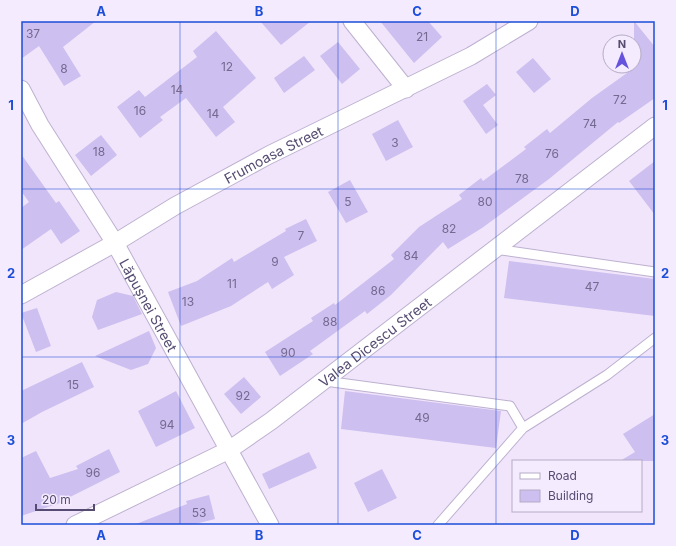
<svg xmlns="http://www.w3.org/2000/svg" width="676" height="546" font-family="Inter,sans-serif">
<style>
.building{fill:#cdbfef}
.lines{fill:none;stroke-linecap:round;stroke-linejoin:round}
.lane-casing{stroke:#bdb1d0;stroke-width:11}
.street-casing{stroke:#bdb1d0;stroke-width:19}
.lane{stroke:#fff;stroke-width:9}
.street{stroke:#fff;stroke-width:17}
.grid{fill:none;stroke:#1d4ed8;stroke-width:1;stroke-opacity:0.55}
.labels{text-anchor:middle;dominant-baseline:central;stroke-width:3;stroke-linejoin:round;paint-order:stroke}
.number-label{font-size:12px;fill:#746991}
.street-label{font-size:14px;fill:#564c72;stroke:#f5ebfe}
.neatline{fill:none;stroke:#1d4ed8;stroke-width:1.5}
.grid-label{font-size:13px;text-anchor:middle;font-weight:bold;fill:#1d4ed8}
</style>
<rect width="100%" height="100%" fill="#f1e5fb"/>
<path class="building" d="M21,21h75l-33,26 18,29 -17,10 -25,-40 -18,13z
M260,21h51l-30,24z
M380,21h48l14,16 -28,26z
M634,21l21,26v51l-36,25 -1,-1 -69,57 -67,49 -34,21 -5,-7 -52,53 -24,19 -2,-3 -55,40 3,3 -33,22 -15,-24 48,-31 -2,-3 23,-15 1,2 59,-46 -3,-4 28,-28 43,-28 -3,-4 22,-17 2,3 43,-32 -2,-2 23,-18 3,4 42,-35 42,-30z
M216,31l40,47 -33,29 12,15 -19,15 -30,-39 -26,19 3,3 -23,18 -23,-31 22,-17 6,7 52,-40 -4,-6z
M338,42l22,27 -18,15 -22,-28z
M304,56l11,14 -31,23 -10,-15z
M533,58l18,21 -17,14 -18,-21z
M487,84l9,11 -13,10 15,20 -12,9 -23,-33z
M398,120l15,27 -27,14 -14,-27z
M101,135l16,20 -26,21 -16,-21z
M21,154l35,49 3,-2 21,30 -19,13 -10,-15 -30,21v-42l8,-6 -8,-11z
M655,161v54l-26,-34z
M350,180l18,32 -22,11 -18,-31z
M306,219l11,22 -33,16 10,18 -22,14 -4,-7 -37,24 -50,20 -13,-34 29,-11 35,-23 2,4 52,-31 -1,-2z
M509,261l146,18v37l-151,-18z
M116,292l17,4 9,18 -44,16 -6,-13 5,-17z
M37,308l14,38 -15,6 -15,-39z
M149,331l7,17 -8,16 -17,6 -36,-14z
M82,362l12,25 -52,25 -21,12v-33z
M244,377l17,20 -20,17 -17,-20z
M176,391l19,37 -39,19 -18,-36z
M345,391l156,20 -5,37 -155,-19z
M655,414v47h-35l15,-9 -12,-18z
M109,449l11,23 -52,26 1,2 -48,16v-58l15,-7 14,27 28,-9 -2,-3z
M309,452l8,16 -48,21 -7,-15z
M382,469l15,29 -29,14 -14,-29z
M209,495l6,24 -24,6h-55v-1l51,-20 -1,-3z"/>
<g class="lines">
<g class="lane-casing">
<path id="lane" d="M495,249l160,23
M325,381l185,25 13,22
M438,525l85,-97 84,-53 48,-37"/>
</g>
<g class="street-casing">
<g id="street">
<path d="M352,21l54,68"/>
<path id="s1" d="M21,89l19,36 75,118 155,282"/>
<path id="s2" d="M21,295l94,-52 60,-37 94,-51 202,-99 58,-35"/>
<path id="s3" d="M75,525l154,-75 42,-29 384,-295"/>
</g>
</g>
<use href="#lane" class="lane"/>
<use href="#street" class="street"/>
</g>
<path class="grid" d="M180,21v504M338,21v504M496,21v504M21,189h634M21,357h634"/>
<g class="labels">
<g class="number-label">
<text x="33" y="33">37</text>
<text x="422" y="36">21</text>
<text x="227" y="66">12</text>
<text x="64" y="68">8</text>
<text x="177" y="89">14</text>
<text x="620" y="99">72</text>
<text x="140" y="110">16</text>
<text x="213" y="113">14</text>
<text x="590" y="123">74</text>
<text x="395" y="142">3</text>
<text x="99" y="151">18</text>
<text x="552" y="153">76</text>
<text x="522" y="178">78</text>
<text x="348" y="201">5</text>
<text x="485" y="201">80</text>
<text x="449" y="228">82</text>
<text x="301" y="235">7</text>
<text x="411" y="255">84</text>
<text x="275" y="261">9</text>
<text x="232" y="283">11</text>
<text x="592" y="286">47</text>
<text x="378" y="290">86</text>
<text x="188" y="301">13</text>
<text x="330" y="321">88</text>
<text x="288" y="352">90</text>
<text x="73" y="384">15</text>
<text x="243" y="395">92</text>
<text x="422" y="417">49</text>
<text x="167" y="424">94</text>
<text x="93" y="472">96</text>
<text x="199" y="512">53</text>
</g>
<g class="street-label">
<text stroke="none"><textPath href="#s2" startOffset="289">Frumoasa Street</textPath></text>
<text stroke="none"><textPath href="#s1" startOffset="251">Lăpușnei Street</textPath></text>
<text stroke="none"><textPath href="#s3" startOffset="353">Valea Dicescu Street</textPath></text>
</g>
</g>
<rect width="676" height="546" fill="none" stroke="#f5ebfe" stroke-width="44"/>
<rect x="512" y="460" width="130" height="52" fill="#f5ebfe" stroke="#b5abc6"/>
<rect x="520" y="473" width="20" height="6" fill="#ffffff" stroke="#b5abc6"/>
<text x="548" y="480" font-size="12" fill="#564c72">Road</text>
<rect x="520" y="490" width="20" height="12" fill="#cdbfef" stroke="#b5abc6"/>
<text x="548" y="500" font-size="12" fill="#564c72">Building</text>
<g transform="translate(622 54)"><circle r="19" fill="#f5ebfe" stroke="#b5abc6"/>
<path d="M0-3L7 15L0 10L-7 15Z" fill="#6552dd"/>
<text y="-6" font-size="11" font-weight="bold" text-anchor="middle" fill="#564c72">N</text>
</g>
<path d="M36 504v6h58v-6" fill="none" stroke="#564c72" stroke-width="2"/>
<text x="42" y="504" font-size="12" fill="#564c72" stroke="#f5ebfe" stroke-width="3" paint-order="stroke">20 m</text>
<rect x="22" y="22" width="632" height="502" class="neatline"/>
<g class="grid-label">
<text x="101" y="16">A</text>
<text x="259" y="16">B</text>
<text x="417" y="16">C</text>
<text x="575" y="16">D</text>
<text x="11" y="110">1</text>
<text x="665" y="110">1</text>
<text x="11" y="278">2</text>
<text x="665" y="278">2</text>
<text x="11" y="445">3</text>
<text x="665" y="445">3</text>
<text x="101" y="540">A</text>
<text x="259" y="540">B</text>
<text x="417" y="540">C</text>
<text x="575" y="540">D</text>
</g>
</svg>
